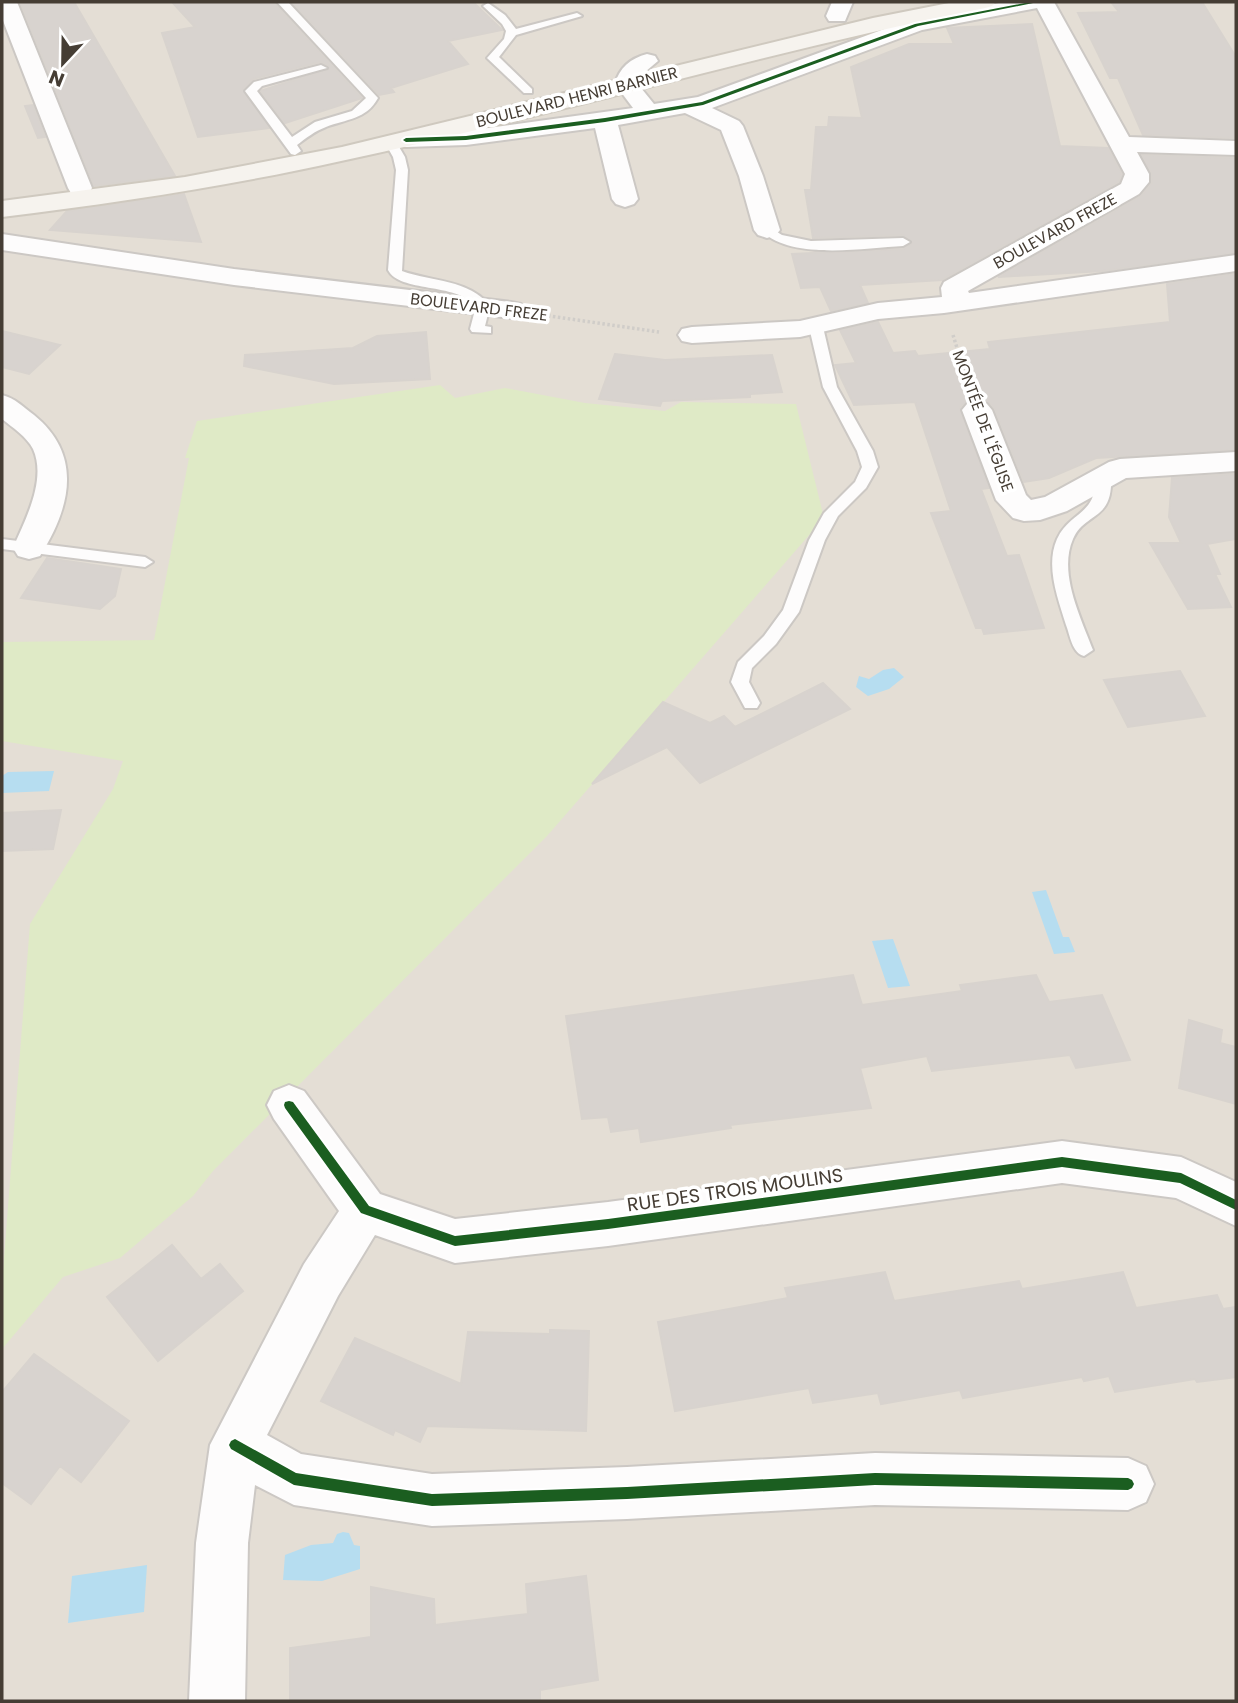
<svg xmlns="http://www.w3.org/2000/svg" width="1238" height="1703" font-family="Poppins,sans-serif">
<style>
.residential{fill:#e4ded5}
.green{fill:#dfeac6}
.water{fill:#b6ddf0}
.building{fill:#d8d3cf;stroke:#d8d3ce;stroke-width:2}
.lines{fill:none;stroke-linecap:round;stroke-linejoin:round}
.service-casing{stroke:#ccc8c4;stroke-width:4}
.minor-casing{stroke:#ccc8c4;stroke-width:4}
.secondary-casing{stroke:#cfc9bf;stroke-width:4}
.path{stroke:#d0cdc9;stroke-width:3.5;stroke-dasharray:2.5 2.5;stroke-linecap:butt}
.service{fill:#fdfcfc;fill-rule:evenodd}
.minor{fill:#fdfcfc;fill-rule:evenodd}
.secondary{fill:#f6f3ee;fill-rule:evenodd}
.cycleway-casing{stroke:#fff;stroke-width:4}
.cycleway{fill:#1b5e20;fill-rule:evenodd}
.labels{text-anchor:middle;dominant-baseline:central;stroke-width:7;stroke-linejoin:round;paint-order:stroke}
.far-street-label{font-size:16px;fill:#453d34;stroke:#fff}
.street-label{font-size:19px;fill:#453d34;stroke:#fff}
</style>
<rect width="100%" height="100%" fill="#f0ece8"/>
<path class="residential" d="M2,2h1234v1699h-1234z"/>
<path class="green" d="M440,385l15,13 50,-10 80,15 80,8 16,-9 115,2 28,114 -277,318 -334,335 -20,25 -73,62 -57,19 -61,72v-65l28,-360 83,-135 10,-28 -121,-20v-99l152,-2 35,-182h-4l12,-37z"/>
<path class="water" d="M894,668l10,9 -15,12 -21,7 -12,-9 3,-11 10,3 14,-9z
M54,771l-5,20 -47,2v-17l6,-4z
M1046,890l17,47h6l6,15 -21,2 -22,-62z
M893,939l17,47 -22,2 -16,-47z
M343,1532l6,1 5,12 6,1v23l-38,12 -39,-1 2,-25 26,-10 22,-2 4,-9z
M147,1565l-3,47 -76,11 4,-47z"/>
<path class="building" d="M20,2h54l101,174 -81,10z
M172,2h102l88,96 -77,25 -25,-32 69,-22 -1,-3 -8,-4 -67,17 -10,10 26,39 -71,9 -36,-104 33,-6z
M291,2h182l29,28 -54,11 20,23 -77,24 3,4 -15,3z
M1111,2h91l34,55v81l-93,-3 -25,-57h-8l-32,-65 41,-1z
M1032,24l28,122 48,2 14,26 -3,8 -177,98 -82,5 8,18 -37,8 -11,-24 -19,1 -9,-34 111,-5 9,-6 -9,-8 -90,3 -8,-48h6l5,-63h12l1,-10 33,1 -11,-51 58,-23h45l-7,-16z
M33,105l12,32 -7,1 -13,-32z
M1141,155l95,3v95l-133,18 -105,6 143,-81 11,-14 -1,-9z
M184,194l17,48 -151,-12 17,-19z
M1236,274v176l-140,8 -47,20 -25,4 -30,-73 -5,-7 -13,-4 -10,3 -6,7 29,80 -8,1 26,67 12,-1 25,73 -60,6 -2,-6h-6l-45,-115 20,-2 -36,-109 -61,3 -19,-40 21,-2 -16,-33 38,-8 15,31 22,-2 3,5 72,-7 -2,-7 182,-20 -3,-38z
M2,331l58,14 -31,29 -27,-7z
M426,332l4,47 -96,5 -90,-18 1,-11 108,-7 24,-12z
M615,354l50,6 107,-5 10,37 -32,2v3l-88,4 -2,5 -61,-7z
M1236,474v65l-29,5 13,30h-5l16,33 -43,2 -38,-66h31l-12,-26 3,-39z
M47,558l74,11 -6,27 -15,13 -79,-11z
M1180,671l25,45 -77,11 -24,-47z
M823,683l27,26 -150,74 -33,-36 -75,37 71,-82 47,21 14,-7 11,11z
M61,810l-8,39 -51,2v-38z
M853,975l9,30 100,-14 -2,-6 76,-10 13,27 53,-7 28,65 -54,8 -6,-13 -138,16 -5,-15 -67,12 11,40 -141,17 1,3 -90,14 -2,-14 -28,4 -3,-15 -26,2 -16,-103z
M1189,1020l33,10 -2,13 16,4v57l-57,-16z
M172,1245l29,34 19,-15 23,27 -85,70 -51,-64z
M885,1272l9,29 125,-20 3,8 101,-17 13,36 81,-13 6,14 13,-2v70l-39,5 -2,-3 -80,13 -6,-16 -25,5 -2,-4 -119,21 -3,-8 -79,14 -3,-11 -65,10 -4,-15 -134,23 -17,-89 130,-24 -3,-10z
M550,1330l39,1 -3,100 -159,-5 -7,16 -25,-12 -2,5 -72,-34 34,-63 106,46 7,-52 82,2z
M34,1354l95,67 -48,61 -21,-16 -29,38 -29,-21v-91z
M586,1576l12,104 -58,10v11h-250v-53l81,-11v-50l63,12 1,26 93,-11 -2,-30z"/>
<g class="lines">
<g class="service-casing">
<path id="service" d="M277,2h11l90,96c-12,22 -32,21 -52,29 -11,4 -20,11 -29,18l4,6 -6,4 -4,-1 -46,-63 9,-9 67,-17 6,3 -65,18 -5,5 35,46 23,-15 37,-11 14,-13z
M488,3l17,12 11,14 61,-16 5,3 -66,19 -17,22 33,32v4h-8l-37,-35 17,-19 2,-8 -4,-7 -19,-18z
M391,139l4,1 10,17 3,13 -6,101c30,11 67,8 88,35l-5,20 6,1v6l-19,-1 -2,-3 6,-23c-21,-24 -76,-13 -88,-36l8,-100 -3,-13 -8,-14z
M767,226l15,9 29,6 92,-3 7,4 -7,4c-38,2 -114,15 -142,-16z
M816,323l7,4 14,60 36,64 5,16 -12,21 -28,28 -13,24 -26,72 -23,32 -24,24 -3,14 11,21 -3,5h-12l-14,-26 7,-20 26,-26 19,-26 26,-70 15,-27 31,-31 7,-15 -5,-16 -34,-64 -14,-60z
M1103,473l8,5c2,43 -26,34 -38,61 -15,34 8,79 20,111l-9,6c-12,-3 -14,-21 -18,-31 -8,-26 -21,-59 -9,-86 13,-28 40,-24 38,-61z
M2,539l143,18 8,5 -8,5 -143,-18z"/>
</g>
<g class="minor-casing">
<path id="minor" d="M2,2h15l75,186 -3,5 -9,2 -9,-2 -3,-5 -66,-170z
M832,2h21l-8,19h-16l-3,-5z
M1004,2h50l75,135 107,4v14l-99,-3 12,22v8l-10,12 -171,97 1,2 267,-38v16l-292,42 -66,6 -78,18 -108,6 -10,-2 -4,-6 4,-6 10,-2 108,-6 78,-18 64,-6 -1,-9 3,-6 177,-98 4,-10 -88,-166 -115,22 -210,78 27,13 4,5 20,50 17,54 -4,5 -9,3 -9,-3 -4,-5 -15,-54 -18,-46 -36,-17 -67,12 20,74 -4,5 -9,3 -9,-3 -4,-5 -17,-71 -129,17 -60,2 -8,-2 -4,-5 4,-5 8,-2 60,-2 167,-23 -18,-24c4,-16 16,-26 32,-30l8,2 3,5 -19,16 -2,6 17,21 44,-7 211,-77z
M2,234l232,35 277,33 10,2 4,6 -4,6 -10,2 -277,-33 -232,-35z
M2,395c13,3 21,12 32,20 49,40 37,92 6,141l-11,3 -11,-3 -5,-8c12,-28 34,-68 20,-99 -6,-12 -21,-22 -31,-30z
M977,401l10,3 5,6 34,85 5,5 14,-3 64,-35 11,-3 116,-7v19l-110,7 -59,33 -27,9 -16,1 -11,-3 -17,-18 -34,-90 5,-6z
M289,1085l15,6 76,103 75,25 153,-17 454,-61 119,16 55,25v44l-60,-28 -114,-15 -454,63 -153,17 -80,-28 -37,61 -71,139 34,19 131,20 195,-7 248,-14 253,5 18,8 8,18 -8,18 -18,8 -253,-5 -248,14 -195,7 -138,-21 -39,-20 -7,58 -3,158h-56l7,-158 14,-98 94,-181 35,-53 -65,-92 -7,-14 7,-14z"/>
</g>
<g class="secondary-casing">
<path id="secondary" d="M954,2h42l-4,4 -7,2c-217,43 -428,107 -644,153 -112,25 -225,42 -339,56v-16l183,-24 157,-30 531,-129z"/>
</g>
<path class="path" d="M543,315l116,17
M953,335l14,45"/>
<use href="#service" class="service"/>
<use href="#minor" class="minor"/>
<use href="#secondary" class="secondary"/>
<g class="cycleway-casing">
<path id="cycleway" d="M1030,2h8l-120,24 -215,79 -98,17 -139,18 -60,2 -3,-2 3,-2 60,-2 139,-18 97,-16 213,-78z
M289,1101l4,1 76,104 86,30 153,-17 454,-62 119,16 55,27v10l-56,-27 -118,-16 -454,62 -153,17 -94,-33 -76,-105 -1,-3 1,-3z
M235,1439l61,34 136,21 195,-7 248,-14 253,5 4,2 2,4 -2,4 -4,2 -253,-5 -248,14 -195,7 -138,-21 -63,-36 -2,-4 2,-4z"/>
</g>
<use href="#cycleway" class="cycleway"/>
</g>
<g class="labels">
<g class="far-street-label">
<text transform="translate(577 97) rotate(-14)">BOULEVARD HENRI BARNIER</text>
<text transform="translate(1055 231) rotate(-29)">BOULEVARD FREZE</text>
<text transform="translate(479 307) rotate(7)">BOULEVARD FREZE</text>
<text transform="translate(983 421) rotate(70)">MONTÉE DE L'ÉGLISE</text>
</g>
<g class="street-label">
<text transform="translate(735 1190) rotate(-8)">RUE DES TROIS MOULINS</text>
</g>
</g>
<rect width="1238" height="1703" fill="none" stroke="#453d34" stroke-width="7"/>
<g transform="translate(63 63) rotate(202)" stroke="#ffffff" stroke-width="5" paint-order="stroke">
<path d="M0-5L12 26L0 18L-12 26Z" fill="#453d34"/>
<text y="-10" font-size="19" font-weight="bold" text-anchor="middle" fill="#453d34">N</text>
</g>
</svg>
